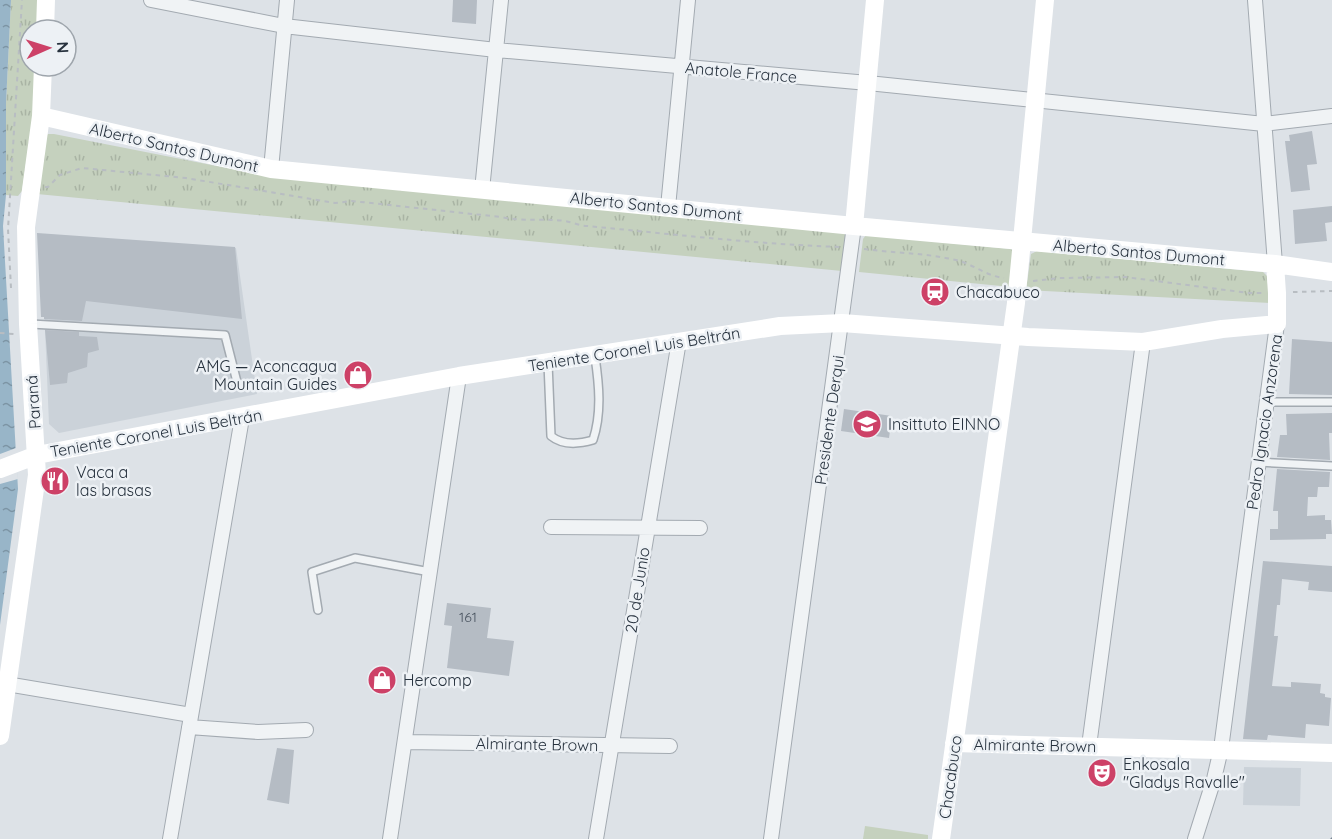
<svg xmlns="http://www.w3.org/2000/svg" width="1332" height="839" font-family="Quicksand,sans-serif">
<style>
.built{fill:#cbd2d9}
.grass{fill:url(#grass-tufts)}
.pitch{fill:#c5d1be}
.water{fill:url(#water-ripples)}
.pier{fill:#dde2e7}
.building{fill:#b5bcc4}
.lines{fill:none;stroke-linecap:round;stroke-linejoin:round}
.lane-casing{stroke:#a3aab1;stroke-width:10}
.street-casing{stroke:#a3aab1;stroke-width:16}
.path{stroke:#b8bdc2;stroke-width:2;stroke-dasharray:4.5 4.5;stroke-linecap:butt}
.lane{stroke:#f0f3f5;stroke-width:7}
.street{stroke:#f0f3f5;stroke-width:14}
.secondary{stroke:#fff;stroke-width:18}
.tram{stroke:#778491;stroke-width:1.5}
.labels{text-anchor:middle;dominant-baseline:central;stroke-width:5;stroke-linejoin:round;paint-order:stroke}
.number-label{font-size:14px;fill:#4a5460}
.street-label{font-size:16px;fill:#27323e;stroke:#edf1f5}
.poi-label{font-size:16px;fill:#27323e;stroke:#edf1f5;text-anchor:start}
</style>
<defs>
<pattern id="grass-tufts" width="24" height="20" patternUnits="userSpaceOnUse" patternTransform="scale(1.5)"><rect width="24" height="20" fill="#c5d1be"/><path d="M3 7l-1-3M5 7V3M7 7l1-3M15 17l-1-3M17 17v-4M19 17l1-3" fill="none" stroke="#a9b4a4"/></pattern>
<pattern id="water-ripples" width="26" height="14" patternUnits="userSpaceOnUse" patternTransform="scale(1.5)"><rect width="26" height="14" fill="#98b5c8"/><path d="M2 4q2-2 4 0t4 0M15 11q2-2 4 0t4 0" fill="none" stroke="#7c94a4"/></pattern>
</defs>
<rect width="100%" height="100%" fill="#dde2e7"/>
<path class="built" d="M41,234l195,14 21,146 -198,39 -10,-9z
M1244,767l57,1 -1,38 -57,-1z"/>
<path class="grass" d="M11,0h27l-1,30h-7v36h6l-3,49 -11,76 -4,5 -12,-1v-92z
M48,134h6l213,42 578,57 1,3 -4,35 -805,-77 9,-58z
M866,235l145,14 2,2 -2,36 -152,-15 4,-33z
M1037,251l226,21 4,4 3,27 -244,-13 5,-36z"/>
<path class="pitch" d="M865,826l63,9v4h-65z"/>
<path class="water" d="M0,0h11l-5,103v92l-3,31 15,263 -18,136z"/>
<path class="pier" d="M16,448l2,31 -18,5v-30z"/>
<path class="building" d="M453,0h24l-1,24 -24,-2z
M1312,131l5,33 -10,1 3,25 -19,2 -6,-51h5l-1,-6z
M1332,206v16l-7,1 2,18 -32,3 -2,-34z
M37,233l198,14 7,72 -156,-18 -4,20 -38,-2v-2h-3z
M45,330l34,2v4l18,1 2,13 -11,3 -1,14 -19,6 -1,10 -17,2z
M1292,339l40,3v53l-43,-1z
M844,409l48,7 -3,22 -48,-7z
M1332,413v20h-3l1,27 -53,-3 3,-22h7l-1,-21z
M1277,469l53,3 -1,15h-11l-1,10h-9l-1,19 18,-1v5h6l1,14h-6v5l-56,1v-11h8v-18h-5z
M1263,561l69,5v26l-24,-2 1,-8 -27,-3 -2,26h-3l-3,31h4l-6,50 19,1v-5l30,2 -1,9 5,1v3l6,1 -2,28 -23,-2 -1,14 -37,-3 -1,5 -24,-1z
M447,603l44,5 -4,30 27,3 -5,35 -62,-8 5,-42 -8,-1z
M277,748l17,2 -5,54 -22,-4z"/>
<g class="lines">
<g class="lane-casing">
<path id="lane" d="M31,324l194,11 12,47
M548,363l3,73c11,9 28,8 42,4 9,-27 6,-56 2,-83
M1266,402h66
M1258,462l74,4
M318,610l-6,-38 43,-14 75,14"/>
</g>
<g class="street-casing">
<path id="street" d="M151,0l133,26 212,24 372,33 396,41 68,-8
M1255,0l20,264
M271,169l16,-169
M482,190l19,-190
M668,207l20,-207
M551,527l149,1
M0,683l191,32
M189,727l69,5 48,-2
M405,742l265,4
M1089,746l54,-404
M170,839l72,-421
M390,839l69,-463
M596,839l83,-498
M771,839l83,-613
M1195,839l19,-60 7,-30 56,-425"/>
</g>
<path class="path" d="M45,187h3l12,-12 22,-7 104,10 149,25 17,-2 149,16c23,5 41,1 64,4 7,1 15,5 22,5 84,8 168,18 253,21
M864,249c30,4 62,4 92,11 17,4 30,16 48,18
M1033,281l28,-3 64,-1 124,16h14
M11,288l-3,-59 14,-229
M1293,292l39,-1
M0,333l14,1"/>
<use href="#lane" class="lane"/>
<use href="#street" class="street"/>
<path class="secondary" d="M45,30l1,-30
M41,116l230,53 583,57 421,38 57,8
M854,226l21,-226
M0,469l37,-14 422,-79 321,-50 62,-3 186,14 115,5 79,-13 55,-5v-31l-2,-29
M0,736l37,-261 -9,-151 -2,-97 15,-111 2,-50
M954,743l378,10
M941,839l75,-536 29,-303"/>
<path class="tram" d="M1331,839l1,-1"/>
</g>
<defs>
<g id="station-disc" transform="scale(1.5)"><circle r="9.5" fill="#cd4167" stroke="#edf1f5"/><path d="M-3-6H3Q5-6 5-4V2Q5 4 3 4L4.5 6H3L1.5 4h-3L-3 6H-4.5L-3 4Q-5 4-5 2V-4Q-5-6-3-6ZM-3.5-4v3h7v-3ZM-3.5 1v1.5H-2V1ZM2 1v1.5H3.5V1Z" fill="#fff"/></g>
<g id="shop-disc" transform="scale(1.5)"><circle r="9.5" fill="#cd4167" stroke="#edf1f5"/><path d="M-5-2.5h2.3a2.7 3.5 0 0 1 5.4 0H5L5.5 6h-11ZM-1.5-2.5h3a1.5 2.3 0 0 0-3 0Z" fill="#fff"/></g>
<g id="school-disc" transform="scale(1.5)"><circle r="9.5" fill="#cd4167" stroke="#edf1f5"/><path d="M0-5L7-2L0 1L-7-2ZM-4 1L0 2.5L4 1V4Q0 6-4 4Z" fill="#fff"/></g>
<g id="restaurant-disc" transform="scale(1.5)"><circle r="9.5" fill="#cd4167" stroke="#edf1f5"/><path d="M-5-6h1v4h1v-4h1v4h1v-4h1v5L-1.5 .5V6h-2V.5L-5-1ZM5-6V6H3V1.5H1.5Q1.5-4 5-6Z" fill="#fff"/></g>
<g id="theatre-disc" transform="scale(1.5)"><circle r="9.5" fill="#cd4167" stroke="#edf1f5"/><path d="M-5-5.5Q0-4 5-5.5V0Q5 5 0 6Q-5 5-5 0ZM-3.3-2.5H-1v1.5H-3.3ZM1-2.5H3.3v1.5H1ZM-2.8 1Q0 5.5 2.8 1Z" fill="#fff"/></g>
</defs>
<g fill-rule="evenodd">
<use href="#station-disc" x="935" y="292"/>
<use href="#shop-disc" x="358" y="375"/>
<use href="#school-disc" x="867" y="424"/>
<use href="#restaurant-disc" x="55" y="481"/>
<use href="#shop-disc" x="382" y="680"/>
<use href="#theatre-disc" x="1102" y="773"/>
</g>
<g class="labels">
<g class="number-label">
<text x="468" y="617">161</text>
</g>
<g class="street-label">
<text transform="translate(741 72) rotate(5)">Anatole France</text>
<text transform="translate(174 147) rotate(13)">Alberto Santos Dumont</text>
<text transform="translate(656 206) rotate(6)">Alberto Santos Dumont</text>
<text transform="translate(1139 252) rotate(5)">Alberto Santos Dumont</text>
<text transform="translate(634 349) rotate(-9)">Teniente Coronel Luis Beltrán</text>
<text transform="translate(33 402) rotate(-94)">Paraná</text>
<text transform="translate(829 420) rotate(-82)">Presidente Derqui</text>
<text transform="translate(1264 422) rotate(-82)">Pedro Ignacio Anzorena</text>
<text transform="translate(156 433) rotate(-10)">Teniente Coronel Luis Beltrán</text>
<text transform="translate(637 590) rotate(-81)">20 de Junio</text>
<text transform="translate(537 744) rotate(1)">Almirante Brown</text>
<text transform="translate(1035 745) rotate(1)">Almirante Brown</text>
<text transform="translate(950 777) rotate(-82)">Chacabuco</text>
</g>
<g class="poi-label">
<text x="956" y="292">Chacabuco</text>
<text x="337" y="366" text-anchor="end">AMG — Aconcagua<tspan x="337" dy="18">Mountain Guides</tspan></text>
<text x="888" y="424">Insittuto EINNO</text>
<text x="76" y="472">Vaca a<tspan x="76" dy="18">las brasas</tspan></text>
<text x="403" y="680">Hercomp</text>
<text x="1123" y="764">Enkosala<tspan x="1123" dy="18">"Gladys Ravalle"</tspan></text>
</g>
</g>
<g transform="translate(48 48) rotate(87)"><circle r="28" fill="#edf1f5" stroke="#9ea5ac" stroke-width="1.5"/>
<path d="M0-4.5L10 22L0 15L-10 22Z" fill="#cd4167"/>
<text y="-9" font-size="16" font-weight="bold" text-anchor="middle" fill="#27323e">N</text>
</g>
</svg>
